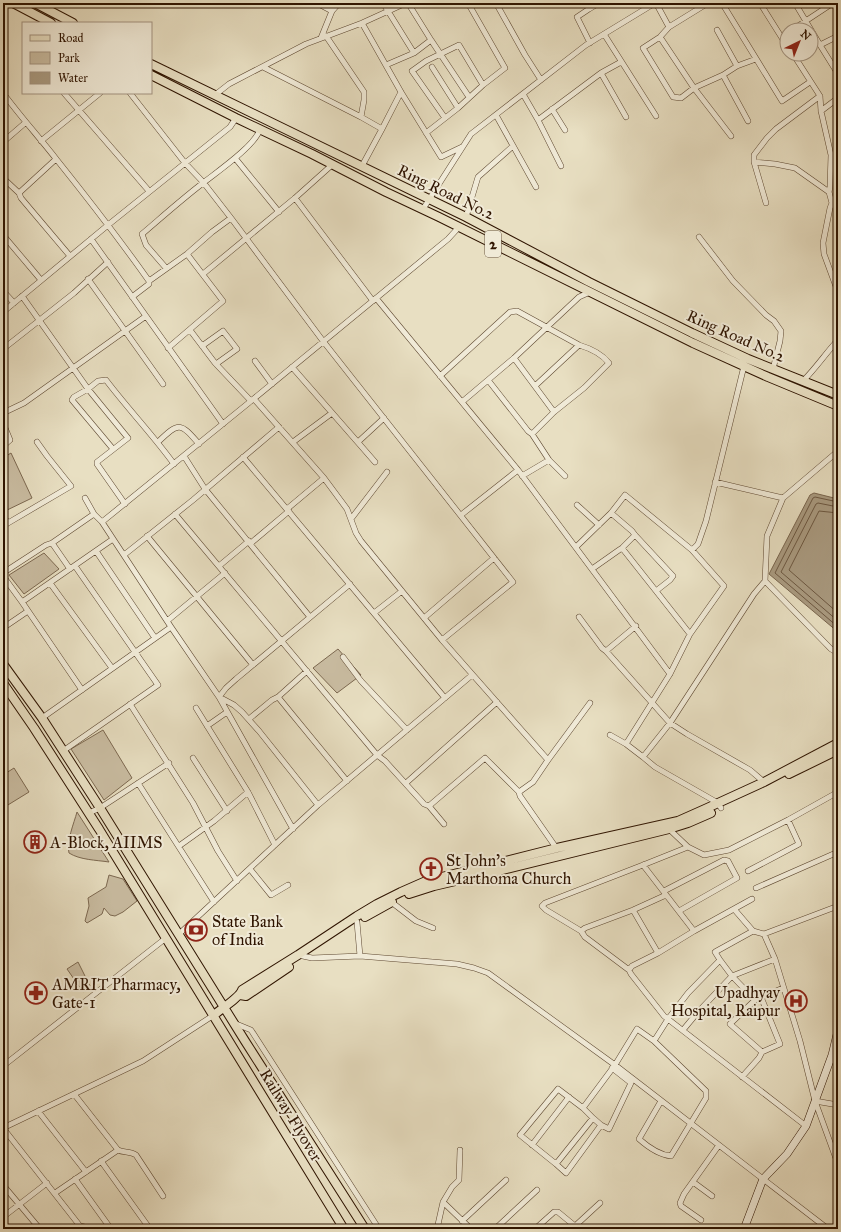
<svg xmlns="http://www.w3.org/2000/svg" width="841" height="1232" font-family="'IM FELL Great Primer',serif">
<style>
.green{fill:#c9bca1;stroke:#7c6850}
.water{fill:#a99a80;stroke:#78644d}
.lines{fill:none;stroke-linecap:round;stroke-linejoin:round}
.shore{stroke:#6c5740;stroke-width:1}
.street-casing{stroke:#5d4730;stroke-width:6}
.secondary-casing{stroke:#2f1400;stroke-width:8}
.primary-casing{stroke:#2f1400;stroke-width:10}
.street{stroke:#f0ead7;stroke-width:5}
.secondary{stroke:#f0ead7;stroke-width:7}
.primary{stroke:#e8dfc2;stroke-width:8}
.labels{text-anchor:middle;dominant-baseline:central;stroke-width:4;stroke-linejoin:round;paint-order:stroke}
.shield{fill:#f0ead7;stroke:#695440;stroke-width:1}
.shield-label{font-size:15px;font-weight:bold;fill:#2f1400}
.street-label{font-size:16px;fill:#2f1400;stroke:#f0ead7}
.poi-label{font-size:16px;fill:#2f1400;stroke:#f0ead7;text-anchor:start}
</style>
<rect width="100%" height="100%" fill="#e8dfc2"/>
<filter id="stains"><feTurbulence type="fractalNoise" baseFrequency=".005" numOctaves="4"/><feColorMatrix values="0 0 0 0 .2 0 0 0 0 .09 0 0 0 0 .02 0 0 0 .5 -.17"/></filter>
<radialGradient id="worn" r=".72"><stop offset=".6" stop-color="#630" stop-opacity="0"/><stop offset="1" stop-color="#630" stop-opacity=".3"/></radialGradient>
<path class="green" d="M11,453l21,45 -29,14v-54z
M44,553l15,16 -35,25 -15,-19z
M338,649l23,26 -24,18 -24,-25z
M103,730l29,48 -28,22 -33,-51z
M14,768l15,24 -26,16v-33z
M77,812l32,50c-13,-2 -29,-2 -40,-9 -3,-11 5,-30 8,-41z
M109,875l14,4 14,22 -14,11 -8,4 -5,-1 -6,-7 -2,6 -15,9 -2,-2 4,-15 -1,-8 18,-11z
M78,962l12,24 -7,6 -16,-23z"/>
<path class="water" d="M814,493l24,6v133l-69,-58 41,-79z"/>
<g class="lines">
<path class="shore" d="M838,502l-23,-5 -2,1 -38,75 63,54
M838,507l-20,-4 -2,1 -35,68 57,49
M838,513l-19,-2 -30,59 49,43"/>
<g class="street-casing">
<path id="street" d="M317,3l15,8
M383,3l31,50
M408,3l23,37 38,57
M496,3l29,52 16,25
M586,3l3,6 10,-6
M656,3l13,24
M708,3l-39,24 -9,10 -17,11 30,49 8,1 13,-10 29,-13 14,-9 19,-7
M722,3l60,98 28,-19
M760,3l27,43
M795,3l25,42 18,-9
M589,9l-12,8 13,26
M362,23l39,69 40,65 21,-10
M717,30l20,36
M792,30l41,-27
M604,34l52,82
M326,36l38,56v8l-3,17
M660,37l34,51 37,48
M321,38l11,-27 7,-8
M820,45l18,29
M793,54l27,42 1,15 10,44 -1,32 -1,5 3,11 -2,5 -7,35 1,11 14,38
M386,65l28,-12 17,-13
M263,67l98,50 21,12
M432,67l26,41 25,-23
M601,73l25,44
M723,75l25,46
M3,93c17,23 36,44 54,67 32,40 63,80 92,121
M64,93l85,98
M130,93l55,70 18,19 28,36 92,123 190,241 -71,58
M523,94l15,26 23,46
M215,95l14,-11 77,-40 56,-21 44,-20
M552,109l13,21
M821,111l17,-13
M496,115l40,72
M445,118l-33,-47 14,-10 33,-16 24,40 22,-17 -37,-65
M538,120l63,-47 20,-11
M426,133l32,-25
M41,141l59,-48
M3,142l22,-19
M831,155l4,1 3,2
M235,158l44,54
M754,162l21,2 20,4 34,24
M362,166l20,-37 19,-37
M3,178l16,15 2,5 49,58
M19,193l37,-34
M295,198l78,103
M766,203l-12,-41v-7l13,-17 9,-9 44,-33
M832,203l6,4
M423,209l48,-75 115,-89 69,-42
M466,217l12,-40 35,-31
M3,235l38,45
M699,237l34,44 33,34 8,6 7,10 -1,10 -7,28
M91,239l132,185
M166,268l-20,-23 -4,-11c20,-17 40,-35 61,-51 14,-11 53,-38 57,-54
M203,274l92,-76 38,-34
M88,279l75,105
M3,291l11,12
M22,296l66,93 40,49 -31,24v2l28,40
M132,297l17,-13v-3l38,-27 25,-22 19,-14
M376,298l142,172 152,204
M3,312l105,-87 122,-98 6,-9
M190,330l25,33 36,38
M202,346l21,-15 14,18 -21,15
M168,348l55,-47 -36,-47
M3,349l71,-56 34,-31
M514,358l40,54
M255,361l17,23
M292,367l83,95
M440,376l70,-64 7,-1 62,34c10,3 23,9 30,18l-25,25 -30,24 -22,22
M488,380l40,51 4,3 17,26 16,16
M803,381c13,-13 23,-28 35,-41
M535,386l44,-41
M254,399l70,79 23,31 9,24 5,8 81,99 106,120
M462,402l52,-44 65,-61 11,-5
M3,413l21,-10 122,-87
M3,423l7,17 -7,6
M158,442c21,-20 22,-20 41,2
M293,442l39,-29
M358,442l26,-24
M113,449l-41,-49 2,-3 14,-8 10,-8 8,-1c22,29 47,55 68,84
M184,456l21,33 105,128
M243,457l202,241
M522,476l27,-16
M715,482l68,16 54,-46 1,-4
M85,498l9,16 8,8 69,105 48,70 74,132
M783,498l-16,38 -2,45 66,68 7,4
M577,505l22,20
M287,509l37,-31
M611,513l21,18 3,4 38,41 -3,4 -14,11
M175,514l202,241 8,6 39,43 5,2 15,18
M461,515l57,-45
M3,516l5,7 63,-37 -24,-30 -10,-14
M351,519l36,-47
M102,522l149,-121 197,-162 11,-12
M3,526l5,-3
M147,536l106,129
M52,543l18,26
M251,543l38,-32
M576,547l35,-34 14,-18 67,55 32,36 -34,48 -20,40 -44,70 17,13
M622,548l68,86
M692,550l6,-6 8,-23 38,-155
M96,551l59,87
M124,555l69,-55 86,-73
M219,566l30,-25
M592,569l27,-19 3,-2 13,-13
M3,573l43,-28 6,-2 42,-29
M3,576l19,26 60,88
M50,583l62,85
M22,602l91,-63
M374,613l28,-22
M579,617l23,31 4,3 64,72 17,11 63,36 14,12
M424,618l70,-60
M167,621l58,-48
M3,628l25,-17
M606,651l30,-25
M343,657l18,24 46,49
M278,697l69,84
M130,704l63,99 25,48 19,30
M196,708l52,84 27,53
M42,718l129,-91
M249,719l23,-19 6,-3 29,-26
M207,726l20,-14
M610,735l16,9
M63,751l95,-66 -83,-119
M193,758l34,53
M138,783l76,119
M406,783l91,-81
M519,792l14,-10 15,-22 42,-57
M318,805l-59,-74 -17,-19 -8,-7 -15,-8 7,-9 10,-9 114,-95
M429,806l56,-48 34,34 1,4 37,53
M721,808l-3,-5 -63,-36 -12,-10 27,-34 84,-129 11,-13
M89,813l11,-5 69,-45
M669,829l19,18 16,8 25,-5 59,-30 50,-28
M179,846l35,-25 34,-29
M688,847l-45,18 -98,38 -3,3 4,4 35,21 4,6 44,33 2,4 33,42 142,110
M643,865l51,66
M250,869l21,26 17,-10
M748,871l51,-27 -11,-24
M756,888l82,-36
M664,891l60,-31 4,1 9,17 -58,33
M390,901l26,20 17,7
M734,909l19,22 11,3 74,-28
M633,910l25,43
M357,922l3,34
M581,931l4,-3 48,-18 33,-15
M764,934l11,25 25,82 15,60 23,63
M178,935l140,-130 154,-130
M298,955l14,3 48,-2 97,8 17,4 14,5 127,92 213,164
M720,960l12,16 23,24
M629,970l3,-4 26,-13 36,-22 58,-32
M234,1023l17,7 128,199
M683,1030l15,-18 34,-36 43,-17
M654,1041l14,-22 20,-26 32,-33 -5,-8 38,-21
M762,1052l-32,-28 25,-24 28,-12
M3,1066l163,-128
M742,1077l17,-19 3,-6 18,-8 -19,-47
M74,1094l44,56c6,3 12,1 18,5l27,41
M815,1101l23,4
M583,1108l10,10
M38,1111l48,61
M601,1125l8,4 22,-46 -19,-15
M3,1128l140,-67 71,-46
M3,1128l77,98 14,3
M532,1145l37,-48
M101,1161l49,68
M556,1164l10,9 35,-48 -8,-7 -37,46 -36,-29 38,-46 25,19 32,-43 22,-36 17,12 52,50v7l-35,58c-11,-1 -23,-9 -32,-17l22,-38
M75,1179l36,50
M693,1182l19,14
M3,1185l37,44
M55,1193l63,-43
M443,1202l9,-15 7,-7 1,-30
M3,1217l44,-34
M701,1220l-20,-14 -1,-3 4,-9 35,-49
M462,1221l44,-41
M437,1229l6,-27 28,27
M495,1229l42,-39
M535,1229l19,-17h4l17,14 25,-23"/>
</g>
<g class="secondary-casing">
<path id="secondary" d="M744,1229l19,-50 24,-25 19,-28 26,-71 6,-25"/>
</g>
<g class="primary-casing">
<path id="primary" d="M13,3l38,20
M35,3l38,20
M151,64l315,153 123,65 103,51 56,26 90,36
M151,75l85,43 76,36 74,38 53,25 254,126 75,34 70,29
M3,664l39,54 58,90 145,233 120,188
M3,683l31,45 65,101 245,400
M789,774l49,-24
M409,894l25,-8 56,-13 179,-44 19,-6 23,-10
M365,917l27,-15
M240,995l6,1 43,-29
M214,1015c7,-6 26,-18 28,-25l56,-35 59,-39 20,-12 24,-12 25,-11 131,-33 121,-27 27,-12 59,-27 74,-39"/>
</g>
<use href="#street" class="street"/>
<use href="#secondary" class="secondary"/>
<use href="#primary" class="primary"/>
</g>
<defs>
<g id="building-ring" transform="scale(1.15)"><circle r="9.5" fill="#f0ead7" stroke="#8f2418" stroke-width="1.5"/><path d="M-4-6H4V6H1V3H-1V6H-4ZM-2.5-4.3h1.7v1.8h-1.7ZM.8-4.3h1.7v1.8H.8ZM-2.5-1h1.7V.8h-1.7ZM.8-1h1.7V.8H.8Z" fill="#8f2418"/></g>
<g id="church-ring" transform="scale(1.15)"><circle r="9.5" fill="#f0ead7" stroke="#8f2418" stroke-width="1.5"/><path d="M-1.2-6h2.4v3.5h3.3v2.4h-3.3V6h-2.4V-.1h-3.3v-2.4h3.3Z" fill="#8f2418"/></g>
<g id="bank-ring" transform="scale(1.15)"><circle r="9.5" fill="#f0ead7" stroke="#8f2418" stroke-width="1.5"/><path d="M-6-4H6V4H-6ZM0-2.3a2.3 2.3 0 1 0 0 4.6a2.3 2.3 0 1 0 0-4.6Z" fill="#8f2418"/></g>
<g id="pharmacy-ring" transform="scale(1.15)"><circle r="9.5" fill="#f0ead7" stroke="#8f2418" stroke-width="1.5"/><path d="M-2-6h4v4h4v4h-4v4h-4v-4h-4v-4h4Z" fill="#8f2418"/></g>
<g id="hospital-ring" transform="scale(1.15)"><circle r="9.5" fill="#f0ead7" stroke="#8f2418" stroke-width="1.5"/><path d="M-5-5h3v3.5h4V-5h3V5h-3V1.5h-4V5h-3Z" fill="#8f2418"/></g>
</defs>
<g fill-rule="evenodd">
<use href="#building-ring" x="35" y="842"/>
<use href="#church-ring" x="431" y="869"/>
<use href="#bank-ring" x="196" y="930"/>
<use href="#pharmacy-ring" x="36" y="993"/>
<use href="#hospital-ring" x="796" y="1001"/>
</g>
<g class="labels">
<rect class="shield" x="485" y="231" width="16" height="26" rx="3"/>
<g class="shield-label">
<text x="493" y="244">2</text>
</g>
<g class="street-label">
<text transform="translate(446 192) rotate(26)">Ring Road No.2</text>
<text transform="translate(736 336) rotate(24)">Ring Road No.2</text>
<text transform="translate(291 1115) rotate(59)">Railway Flyover</text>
</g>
<g class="poi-label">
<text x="50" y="842">A-Block, AIIMS</text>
<text x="446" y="860">St John's<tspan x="446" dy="18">Marthoma Church</tspan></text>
<text x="212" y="921">State Bank<tspan x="212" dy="18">of India</tspan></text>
<text x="52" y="984">AMRIT Pharmacy,<tspan x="52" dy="18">Gate-1</tspan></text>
<text x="780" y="992" text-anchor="end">Upadhyay<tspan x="780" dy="18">Hospital, Raipur</tspan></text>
</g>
</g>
<rect width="841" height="1232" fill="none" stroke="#e8dfc2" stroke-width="16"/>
<rect x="4" y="4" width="833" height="1224" fill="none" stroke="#2f1400" stroke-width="2"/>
<rect x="8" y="8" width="825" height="1216" fill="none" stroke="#2f1400"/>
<rect x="22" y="22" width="130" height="72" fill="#f0ead7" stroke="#a39481"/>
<rect x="30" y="35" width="20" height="6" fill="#e8dfc2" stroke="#a39481"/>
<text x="58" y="42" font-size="12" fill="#2f1400">Road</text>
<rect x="30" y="52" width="20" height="12" fill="#c9bca1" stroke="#a39481"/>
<text x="58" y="62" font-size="12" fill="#2f1400">Park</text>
<rect x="30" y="72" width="20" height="12" fill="#a99a80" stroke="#a39481"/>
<text x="58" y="82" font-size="12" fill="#2f1400">Water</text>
<g transform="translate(799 42) rotate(43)"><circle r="19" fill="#f0ead7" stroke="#a39481"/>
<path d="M0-3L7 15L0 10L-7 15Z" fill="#8f2418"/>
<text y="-6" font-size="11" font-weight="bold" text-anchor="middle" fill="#2f1400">N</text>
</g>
<rect width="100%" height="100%" filter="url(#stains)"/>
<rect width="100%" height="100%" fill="url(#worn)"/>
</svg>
